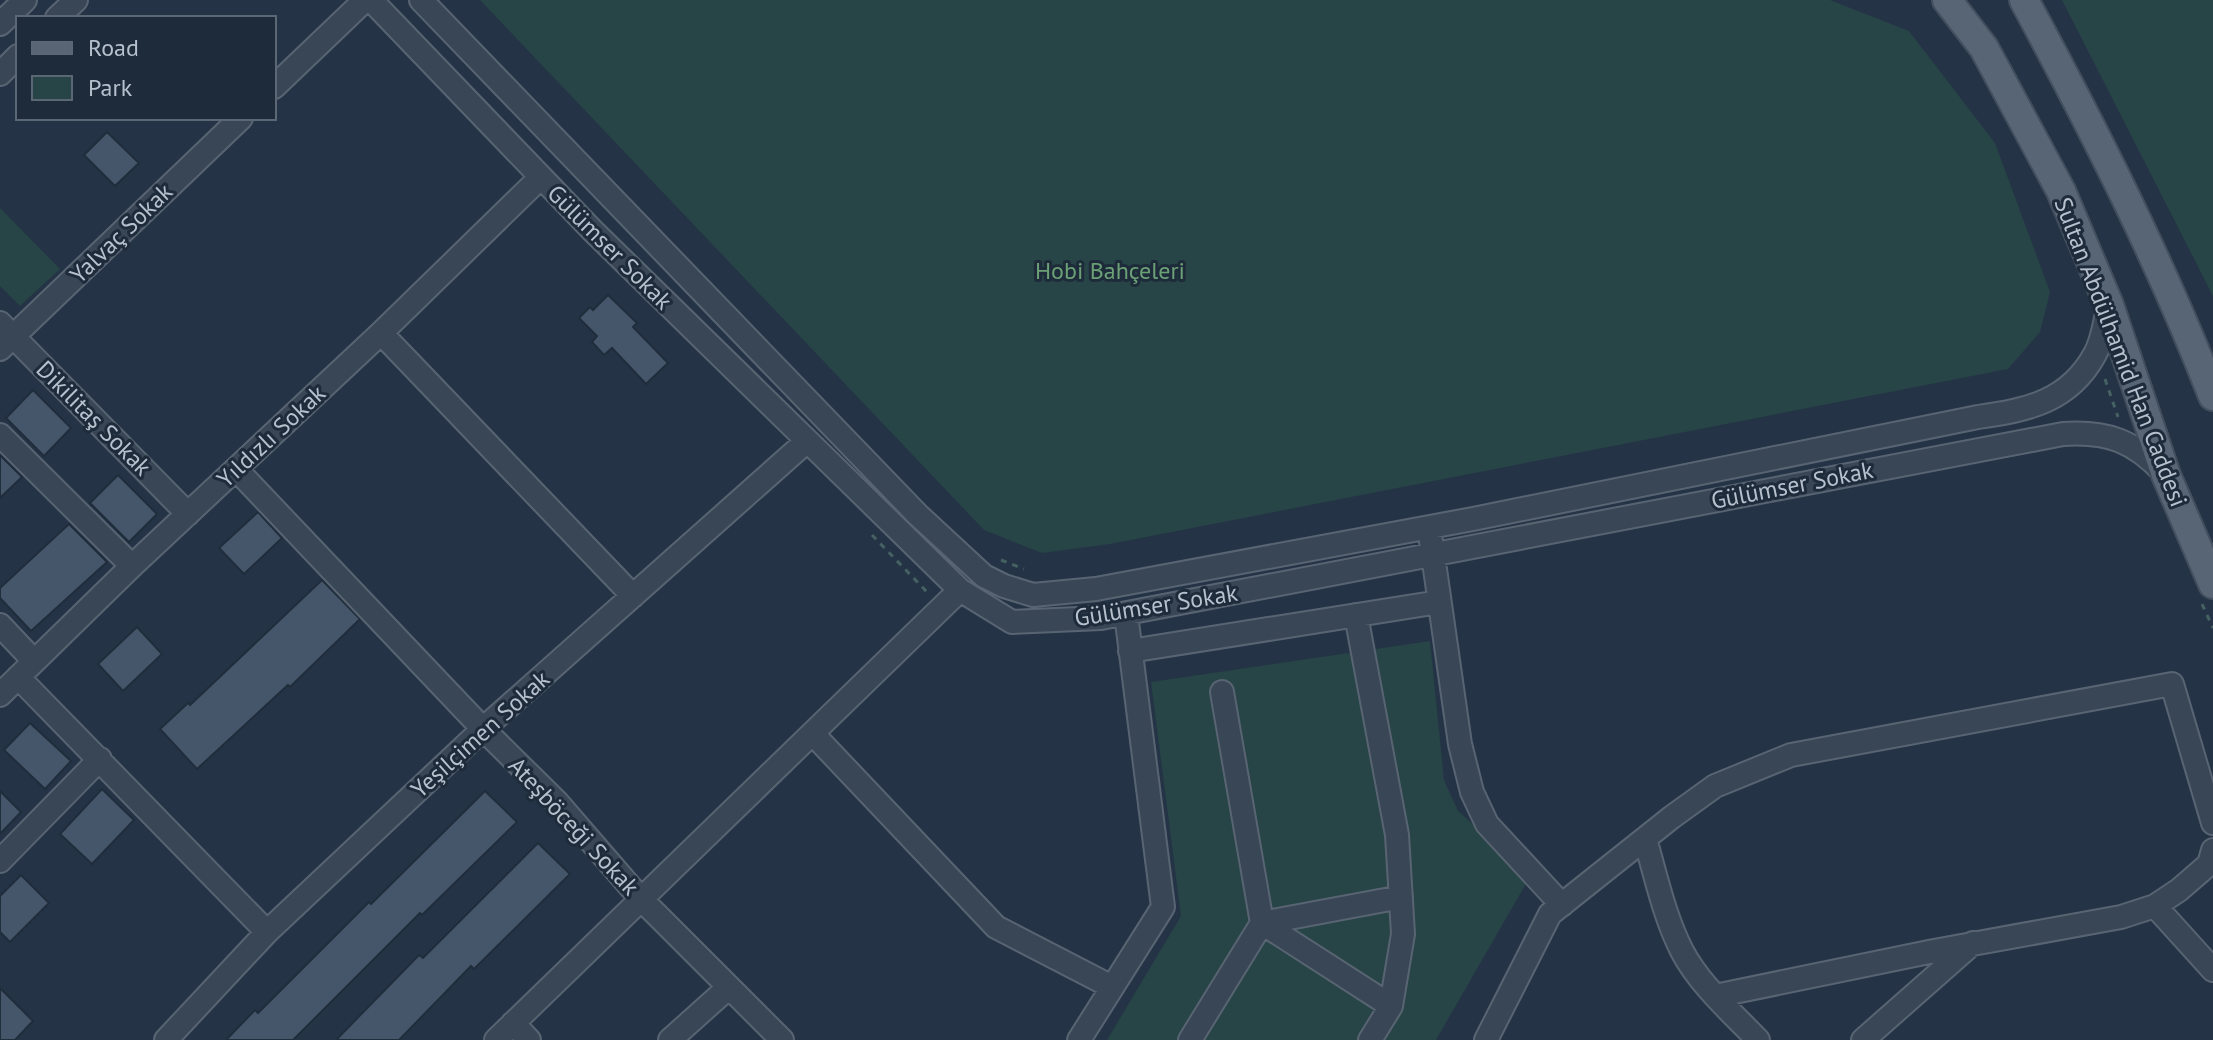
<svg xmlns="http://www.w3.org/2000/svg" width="2213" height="1040" font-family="'PT Sans',sans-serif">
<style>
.green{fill:#274446}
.building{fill:#46566a;stroke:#202d3c;stroke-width:2}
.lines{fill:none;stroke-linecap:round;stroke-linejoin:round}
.minor-casing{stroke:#586472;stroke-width:26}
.major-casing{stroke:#434f5e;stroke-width:32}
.path{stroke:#456162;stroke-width:3;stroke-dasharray:6 6;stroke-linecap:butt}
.minor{stroke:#394655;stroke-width:22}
.major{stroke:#576575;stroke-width:28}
.labels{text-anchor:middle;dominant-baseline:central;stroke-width:6;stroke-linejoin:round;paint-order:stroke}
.street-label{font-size:24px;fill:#b7c1ce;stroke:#1e2b3a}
.park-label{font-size:24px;fill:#6ca176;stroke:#1e2b3a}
</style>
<rect width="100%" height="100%" fill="#243446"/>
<path class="green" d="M480,0h1350l79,31 86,112 55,149 -10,40 -32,37 -898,175 -68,9 -58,-23z
M2062,0h151v296z
M0,208l60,61 -40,37 -20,-20z
M1430,641l14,139 14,31 73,64 -95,165h-329l74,-124 -30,-234z"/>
<path class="building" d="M107,132l32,31 -24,23 -31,-31z
M608,295l29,28 -4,4 35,36 -22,21 -34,-36 -8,7 -12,-13 5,-6 -18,-18 11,-11 3,3z
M33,390l38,38 -27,28 -38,-38z
M0,455l22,22 -22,21z
M118,475l39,39 -28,28 -39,-39z
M258,512l24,26 -38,36 -25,-26z
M69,524l38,38 -76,69 -31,-33v-10z
M322,580l38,39 -70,68 -2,-2 -91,84 -37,-40 28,-26 2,2z
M137,627l25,27 -39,37 -25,-27z
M30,723l41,38 -26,28 -41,-39z
M102,789l32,31 -42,44 -32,-30z
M0,791l21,21 -21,22z
M485,791l32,31 -95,93 -2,-2 -127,127h-67l29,-30 3,3 111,-111 2,2z
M538,843l32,31 -96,95 -3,-3 -72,74h-63l83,-85 4,3z
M21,875l28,28 -39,39 -10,-10v-36z
M0,988l33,33 -18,19h-15z"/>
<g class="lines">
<g class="minor-casing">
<path id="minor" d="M371,0l222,231 367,359 52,32 89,-4 962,-184c45,-3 71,7 102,40
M421,0l497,515 66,61 20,10 29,9 63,-6 377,-70 505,-102c49,-7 91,-15 117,-63 8,-14 10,-34 14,-49
M57,18l19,-18
M0,24l25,-24
M0,74l18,-18
M274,87l91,-87
M0,323l188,191
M381,333l252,263
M0,349l241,-231
M0,435l132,131
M236,469l247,260 74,73 83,96 142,142
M1431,541l29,203 12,48 15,32 75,81
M1356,615l41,220 6,99 -12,72 -21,34
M0,625l34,36
M1130,651l309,-49
M18,677l249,255
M0,695l132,-129 249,-233 160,-156
M813,734l183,193 116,60
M1645,839c11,37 19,77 37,112 17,33 50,62 76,89
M0,861l100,-102
M2155,906l58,64
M1715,996l219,-45 187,-34 34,-11 24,-16 30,-26 4,-14
M1391,1006l-129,-83 139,-26
M513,1023l16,17
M166,1040l101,-108 216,-203 324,-288
M496,1040l464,-450
M670,1040l58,-52
M1079,1040l84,-133 -37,-293
M1190,1040l72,-117 -40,-231
M1486,1040l64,-126 122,-97 43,-31 76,-31 381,-71 41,139
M1863,1040l110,-97"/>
</g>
<g class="major-casing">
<path id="major" d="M1947,0l37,48 77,143 48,114 57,170 47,109
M2024,0c70,130 135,258 189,396"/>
</g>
<path class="path" d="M2105,379l13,38
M872,535l56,58
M1001,560l23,9
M2202,604l11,24"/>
<use href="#minor" class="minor"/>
<use href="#major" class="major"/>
</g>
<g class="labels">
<g class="street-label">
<text transform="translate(121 233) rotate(-44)">Yalvaç Sokak</text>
<text transform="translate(610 247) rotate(45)">Gülümser Sokak</text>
<text transform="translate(2121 352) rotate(69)">Sultan Abdülhamid Han Caddesi</text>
<text transform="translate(94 418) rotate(45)">Dikilitaş Sokak</text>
<text transform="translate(271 436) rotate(-43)">Yıldızlı Sokak</text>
<text transform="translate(1792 485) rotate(-11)">Gülümser Sokak</text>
<text transform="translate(1156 605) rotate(-9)">Gülümser Sokak</text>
<text transform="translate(480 734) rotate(-42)">Yeşilçimen Sokak</text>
<text transform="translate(574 826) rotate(47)">Ateşböceği Sokak</text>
</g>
<g class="park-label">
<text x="1110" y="270">Hobi Bahçeleri</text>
</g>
</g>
<rect x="16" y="16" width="260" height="104" fill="#1e2b3a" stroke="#5b6775" stroke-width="2"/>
<rect x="32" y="42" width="40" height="12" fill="#576575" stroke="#5b6775" stroke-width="2"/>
<text x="88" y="56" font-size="24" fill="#b7c1ce">Road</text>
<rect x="32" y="76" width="40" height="24" fill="#274446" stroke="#5b6775" stroke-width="2"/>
<text x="88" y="96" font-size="24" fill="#b7c1ce">Park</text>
</svg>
